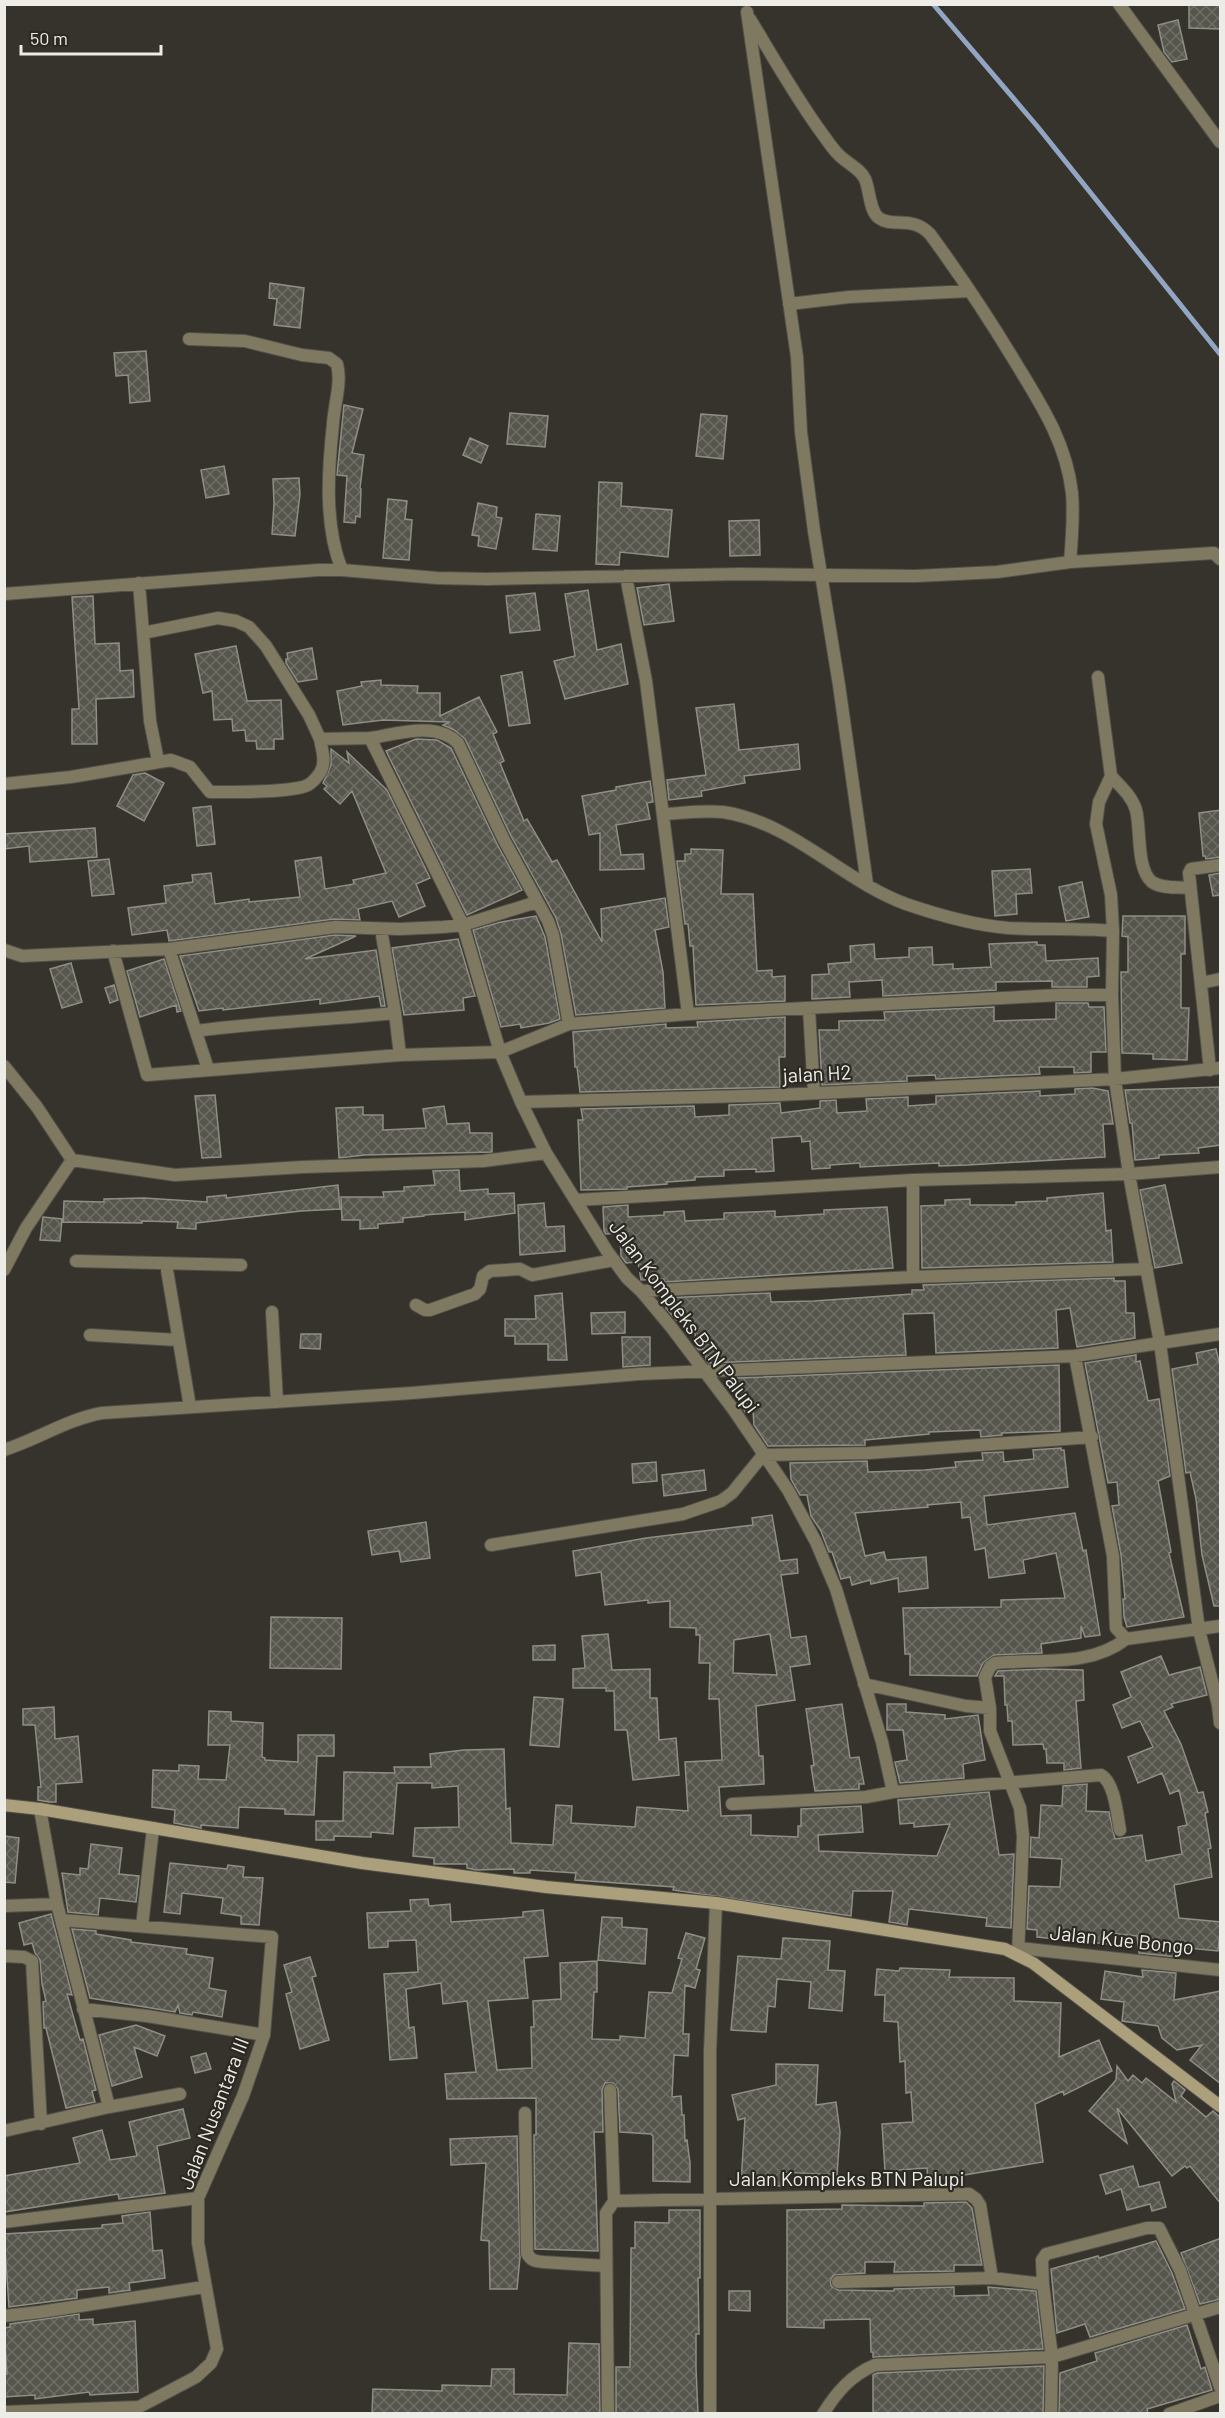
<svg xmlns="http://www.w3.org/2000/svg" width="1225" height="2418" font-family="Barlow,sans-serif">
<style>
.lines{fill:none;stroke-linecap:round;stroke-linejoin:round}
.stream{stroke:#92a5c3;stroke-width:5}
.building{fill:url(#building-cross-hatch);stroke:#8f8e84;stroke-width:1.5;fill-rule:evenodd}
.street-casing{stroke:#525149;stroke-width:14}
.secondary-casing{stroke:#525149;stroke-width:14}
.street{stroke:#807962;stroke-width:12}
.secondary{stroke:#aca07c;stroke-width:12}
.labels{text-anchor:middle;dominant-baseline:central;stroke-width:4.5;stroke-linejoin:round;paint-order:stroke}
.street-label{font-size:20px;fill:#edece7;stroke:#2b2922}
</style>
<defs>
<pattern id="building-cross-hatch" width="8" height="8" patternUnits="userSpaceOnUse" patternTransform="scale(1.5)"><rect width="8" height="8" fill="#57564d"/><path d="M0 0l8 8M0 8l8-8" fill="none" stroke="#6f6e67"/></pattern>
</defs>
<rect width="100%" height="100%" fill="#35332b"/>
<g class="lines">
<path class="stream" d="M933,4l104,122 183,228"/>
</g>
<path class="building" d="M1189,4h32v25l-32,-1z
M1178,20l9,39 -15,3 -8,-10 -6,-27z
M270,283l34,5 -4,40 -26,-3 3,-26 -8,-1z
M146,351l4,50 -20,2 -2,-28 -12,1 -2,-23z
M344,405l19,4 -11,44 12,2 -4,33 1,1 -1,28 -4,-1 -1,7 -11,-1 3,-46 -10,-1z
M510,413l38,3 -3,31 -38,-3z
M701,414l26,2 -4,43 -27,-3z
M470,438l18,8 -7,17 -18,-8z
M224,466l5,28 -23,4 -5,-28z
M299,478l1,16 -5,42 -23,-2 2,-30 -1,-25z
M599,482l23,1 -1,23 51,4 -4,47 -48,-5 -1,13 -23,-1z
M388,499l19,2 -2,18 7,1 -3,40 -26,-2z
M478,503l19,4 -1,10 6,1 -6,31 -18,-3 1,-10 -7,-1z
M536,514l24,2 -3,35 -24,-2z
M759,520l1,35 -30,1 -1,-35z
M669,584l5,37 -30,4 -7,-37z
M588,590l9,60 24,-6 7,40 -63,15 -11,-38 21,-5 -10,-62z
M535,593l5,37 -30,3 -4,-37z
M93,596l2,48 24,-1 1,28 13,-1 1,27 -38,2 1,45h-25v-35h7l-7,-112z
M236,646l11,55 34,-1 2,39h-9v10h-17l-1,-8h-10l-1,-11 -12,1 -1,-12 -18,1 -2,-29 -9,2 -8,-39z
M312,648l5,31 -19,3 -12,-19v-4h2l-1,-6z
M522,672l8,51 -21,3 -8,-50z
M381,680v5l37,1 -1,7h23v23l39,-19 18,35 -4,2 11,27 -4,2 24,58 3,-2 25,43 5,-2 45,82 -1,-33 64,-11 4,29 -14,3 8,42 2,36 -89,7 -15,-81 -5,-16 -45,-82 -46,-97 -11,-9 -11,-5 7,-3 -67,-2 -40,5 -6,-34 25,-5 -1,-4z
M734,704l5,46 59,-6 2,25 -56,7 1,7 -44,8 1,5 -33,4 -2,-20 39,-5 -10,-67z
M416,739l21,1 14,8 46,96 25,46 -55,25 -81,-164z
M331,749l18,14 -2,-11 40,38 43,88 -14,6 9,22 -26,11 -7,-16 -34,8 2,11 -26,-1 -165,22 -2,-11 -35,5 -4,-27 38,-5 -2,-17 29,-4 -1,-7 19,-2 4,31 34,-5v3l51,-5 -5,-36 26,-4 4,32 29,-5 -1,-4 33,-7 -34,-82 -12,13 -16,-15 3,-3 -4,-3 8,-18z
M145,773l19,10 -20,38 -27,-15 16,-31z
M650,781l3,21 -6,1 3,16 -34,6 5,30 22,-1 1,15 -44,1v-37l-11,2 -7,-39 34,-6v-3z
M211,806l4,38 -18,2 -4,-38z
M1221,810v47l-15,2 -1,-3h-2l-4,-43z
M95,828l2,29 -67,5 -1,-16 -25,3v-15z
M691,849l32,1 -2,44h32l4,77 15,-1v7l13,-1v25l-89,4 -3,-59h-3l-2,-22h-3l-8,-61v-2h8v-7h6z
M109,859l5,35 -22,2 -4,-35z
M1030,869l2,24 -16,1 1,20 -22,2 -3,-45z
M1221,873v22l-8,1 -4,-21z
M1082,882l7,35 -23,4 -7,-34z
M536,916l9,21 15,82 -11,4 -28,5 -1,-4 -19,3 -28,-97 28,-8z
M1123,916h62v38h-4v54h8l-2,52 -34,-1v-5l-31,-1 -1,-81h7v-35l-6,-1z
M335,935l21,1 -51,23 71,-9 9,56h-4l-2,-10 -59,8v-5l-97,11v-2l-24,3 -19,-55z
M458,939l17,57 -12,2 1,12 -60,5 -12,-67z
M1037,942v3h8l1,16 52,-3 1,18 -12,1v10h-35v-6l-56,1v8l-113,6 -1,-16 -33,2 1,15 -38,2v-24l17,-1 -1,-10 23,-2 -1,-16 24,-2 1,15 34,-2v-9l23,-1 1,18 20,-1v5l38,-2 -2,-23z
M164,959l17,52 -4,1 -1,-7 -36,12 -13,-46z
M71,963l11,39 -20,6 -12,-39z
M114,985l4,15 -8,3 -5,-15z
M1056,1003h32l1,4h15l2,45h-15v20l-17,1v-6h-35l1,7 -104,5 -1,-4 -28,1v5l-85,4 -3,-55h20v-9l46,-1 -1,-8 110,-5v14l62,-2z
M785,1017v40h-6l1,30 -200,5 -3,-25h-2l-2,-35 93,-8v4l32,-1 -1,-5z
M1219,1087l2,58 -23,3 1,5 -40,2v3l-24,2 -3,-37h-2l-5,-33z
M1092,1088l16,3 5,33h-10l2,33 -137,8 -29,1v-3l-79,4v-4l-30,2v3l-18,1 -2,-28 -8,1 -1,-6 -29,2 2,33 -18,1v-3l-32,1v6l-29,1v3l-28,2v2l-40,3v2l-46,1 -3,-70h5l-2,-11 113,-3 1,11 34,-2v-10l51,-2 1,10 39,-5v-7l16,-1 1,13 30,-2 -1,-12 42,-2v9l28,-2v-8l104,-5v5l35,-2v-5z
M215,1095l6,62 -19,1 -7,-62z
M444,1106l3,18 22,-1 1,10h22v19l-127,3 -26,3 -3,-50 27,-1v8h20v15l43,-2 -3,-19z
M459,1170l1,21 28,-2v5l26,-1 1,20 -50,7v-8l-41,3v1l-21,2v4l-25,2v4l-18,1v-9h-18l-1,-23h43l-1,-5 21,-1v-4l31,-2 -2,-14z
M338,1185l2,24 -39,2 -105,12v6l-19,-1 1,-6 -36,-1v2l-79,-1 1,-21 40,1v-3l40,-1 63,4v-5l19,-2 1,3z
M1165,1185l17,78 -27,5 -15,-78z
M1103,1193l3,38 5,-1 2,32 -191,6 -1,-62 24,-1v-5l25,-1v6h46v-3l31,-1v-3z
M544,1203l2,24 18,-1 1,25 -45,4 -2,-50z
M628,1205v12l36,-2v-3l20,-1 1,10 39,-2v-6l51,-2v6l49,-3v-4l63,-3 6,61 -229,14v-3l-23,1 -3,-18 -12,1 -5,-7 -1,-23 -14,1 -2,-3 -1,-24z
M43,1217l19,2 -2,22 -20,-1z
M1114,1278v3h11l1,32h8l1,25 -58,9 -7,-39 -14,2 2,38 -122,5 -2,-40 -31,1 3,41 -198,8 -2,-4 -1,-10 -6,1 -3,-3 -1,-15 -9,1 -2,-14 -8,1 -10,-12 -1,-10 105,-5 1,9 43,-1 98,-7v-4h12l-1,-5z
M562,1293l5,67h-19v-16h-33v-8h-10v-17h31l-1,-23z
M625,1312v21l-33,1 -1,-21z
M301,1334h20l-1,15 -20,-1z
M622,1337h28v28l-27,2z
M1216,1349l5,21v236h-7l-12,-51 -6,-56 -6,-27 -4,1 -14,-104 26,-5 -2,-11z
M1136,1355v7l4,-1 8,40 11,-2 11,77 -12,5 13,71 -2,1 15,64 -57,10 -3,-10 -1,-18h2l-4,-44 -9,-49 7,-1 -2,-23 -9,1 -23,-120z
M1059,1365l1,66 -58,2v2l-21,2 -1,-7 -51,2v2l-64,6v5l-97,1 -14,-21 -1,-13 -7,1 -7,-10 -2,-25z
M1061,1448v2h3l4,37 -84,9 3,29 88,-12 8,38 3,-1 14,85 -15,2 -4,-11v12l-40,6 1,9 -48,2 -11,8 -6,13 -67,-1v-21h-5l-2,-46 98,-1v-7l64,-2 -9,-45 -33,7 2,13 -36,5 -4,-30 -10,2 -5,-33 -8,1 -1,-16 -34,3 1,2 -73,6 10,43 19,-4 2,8 40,-3 2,31 -29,4 -1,-14 -27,6 -1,-4 -18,5 -2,-8 -9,2 -9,-27h-3l-8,-21 -10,-15 -4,-21h-7l-9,-16 -1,-16 77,-2 1,11 57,-2 31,-3 -1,-5 28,-2 -1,-7 21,-1 1,10 30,-3 -1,-9z
M656,1462l1,19 -24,2 -1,-19z
M704,1470l2,20 -42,6 -2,-21z
M772,1515l8,46 17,-2 1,14 -17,2 10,63 15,-2 4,28 -20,3 5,33 -39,6 3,50h4l1,28 -45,3 2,29 30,-1v20l47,2v-11h3v-17l60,-3 2,26 -45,3 1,16 118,5 13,-32 -36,3v-4l-14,1 -2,-24 91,-8 10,63 15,-1 -3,74 -25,-2 1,-8 -78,-9 -2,16 -18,-3 4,-31h-40l-2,25 -178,-26 1,-3 -99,-7 1,-7 -46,-3v3h-16v-4l-38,1 -9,-2v-4h-33v-6l-21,-2 2,-28 44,-1 -1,-41 -26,2v-5h-35l-4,51 -22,-2v5l-37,-1v4h-18v-19h27l1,-49 51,1 -1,-6h37l-1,-13 34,-4 40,-1 2,60 4,-1 1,35 42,2 3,-40 16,1 -1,17 64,4 2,-20 51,4 -3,-49 37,-2 -3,-61h-10l1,-36h-11l1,-28h-4v-7l-26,-1v-26l-22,2v-3l-43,5 -4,-33 -25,4 -3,-25 73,-13 107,-13 -1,-7zM770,1634l7,41 -44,-2 1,-33z
M426,1522l4,36 -29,4 -2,-11 -27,4 -4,-24z
M271,1617l71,1 -1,51 -71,-1z
M608,1634l4,36 38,-1v29h7l2,42 17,-2 3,37 -46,5 -6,-50h-12l-1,-39h-8v-3h-33v-19l12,-1 -3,-32z
M555,1645v15h-22v-14z
M1161,1656l8,19 31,-8 7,28 -36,9 2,3 -9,4 17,33 17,49 5,-1 5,20 -3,1 6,35 -3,1 4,28 -38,8 5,33 42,4 -3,29 -40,-4 -1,10 -38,-4 -2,-17 -28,-3v11l-72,-7v-7l-10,-1 2,-43 31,1 2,-28 -32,-2 1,-20 8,1 2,-33 21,1 1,-20 24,-2 -1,27 23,1 6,27 27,-4 4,26 36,-7 -4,-27 9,-2 -8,-35 -9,4 -8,-21 -24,10 -10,-26 25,-10 -13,-26 -18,7 -9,-23 18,-8 -10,-25z
M1042,1669l41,1 1,30 -8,1 5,67 -17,2v-7h-17l-1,-14h-2l-1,-5 -30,1 -1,-24h-4l-1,-16h-2l-1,-29h-9l3,-5z
M534,1697l29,2 -4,48 -29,-2z
M842,1704l8,54 9,-1 5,27h-5v5l-44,2 -4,-25 3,-1 -8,-56z
M887,1704h19v8l39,3v4l33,-4 7,45 -22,4 1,14 -64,5 -5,-21 12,-2 -4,-30h-16z
M54,1707l1,32 23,-3 4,46 -26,2v18h-7l-11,-2v-13h3l-6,-62h-12v-16z
M209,1711l22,1v9l32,2 -1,34 3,1v2l33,2v-27h36v21h-17l-3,59 -29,-1v-5l-46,-2 -1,21 -37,-3v3l-27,-5 1,-13 -23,-3 1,-37 26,1v-6l20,1 -1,13 28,1 4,-35h-22z
M4,1836l15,2 -4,45 -11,-1z
M91,1844l31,4 -3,26 20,2 -3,26 -36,-4 -2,17 -30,-3 -6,-39 18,2v-7l8,1z
M170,1863l57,6 1,-4 16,2 -1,10 20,1 -4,47 -18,-1v-8l-20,-3 2,-15 -41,-5 -2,21 -16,-2z
M428,1899l1,7 21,-2 1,18 72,-5v-5l20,-2 5,46 -24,2 4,40 -40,3 9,69 35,-2 -1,-41h3l-1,-26 28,-2 -1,-36 37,-2v31h-3l-2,47 28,1v-4l25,2 4,-46 23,1 10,-34 -4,-1 8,-25 19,5 -9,31 4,1 -5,18 -10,-3 -2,49h6l-1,22 -14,-1 -2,42 9,-1 1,19h2l1,26 2,-1 3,23v19l-37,-1v-45l-2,-2 -31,-2 -2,-43 -5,-6h-8l-3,7 1,42h-9l4,119 -63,-2 -1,-114h2v-37l-89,1 -2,-25 31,-2 -9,-71 -24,3 -2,-21 -35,6 3,39 5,-1 3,31 -27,2 -6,-86 34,-2 -2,-32 -28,1v6l-19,1 -2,-35 44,-2 -1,-11z
M51,1914l21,81 -5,-1 13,46 3,-1 13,51 -4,1 3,11 -29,6 -20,-80h-2l-1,-26 3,-1 -4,-17 -2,-24 -5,-7 -3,-10 -8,2 -5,-22z
M602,1917l20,1v9l25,2 -2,35 -47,-4z
M72,1929l24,2v3l35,6v2l56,7 -1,5 27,4 -4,30 17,3 -4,26 -29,-5 -1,3 -12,-2 -2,-8 -3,7 -85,-14z
M783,1938l47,3 -2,29 17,1 -3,40 -33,-3 2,-26 -34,-3 -2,28 -7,-1 -2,26 -35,-2 7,-74 43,3z
M310,1957l6,19 -4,1 17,63 -29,9 -14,-55 6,-2 -8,-27z
M900,1968l50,2 -1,7 65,1v23l47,2 -2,54 40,-17 13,31 -48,24 -1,-4 -28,13 8,58 -115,19 -1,-13 -42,3 -3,-47 31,-2 -2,-30 -5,1 -1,-32 -5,1 -2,-40 -14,-1 1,-26h-10l2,-26 22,2z
M1142,1970l34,3 -2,27 47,-9v93l-31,-24 12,-15 -25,5 -15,-12 -4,-12 -36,-5 2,-19 -23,-3 4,-28 38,6z
M136,2025l29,11 -8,20 -23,-9 8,30 -30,9 -13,-51z
M206,2053l5,16 -16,4 -4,-16z
M776,2064l42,1 -2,40 20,-3 4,30 -3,43 -55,-3v14l-41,-2 4,-66 -7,2 -6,-25 44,-10z
M1117,2066l11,15 5,-6 9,8 4,-5 30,24 -4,-18 2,-3 11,9 -4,6 25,21 7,-6 8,7v86l-31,-38 -3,2 -2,-2 -13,10 -55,-68 10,35 -38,-32 27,-31z
M183,2109l7,29 -33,8 8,47 -46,6 -1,-5 -114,18v-36l76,-13 -7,-25 29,-8 8,30 27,-4 -8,-34z
M517,2136l3,121 -3,32h-27l-1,-48 -8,-1 5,-77 -35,2 -1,-26z
M1133,2166l6,21 20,-5 7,25 -14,4 -2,-7 -23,6 -6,-21 -15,5 -6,-19z
M966,2202l6,6 10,57h-28v6l-60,1 1,-10h-30v11l-31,2 -3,4v7l7,4 56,1v-2l60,-2v9l35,-1 -1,-8 48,4 7,58 -170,8v-5h-2l-1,-33 -46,1v8l-37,-1v-117l55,-1v-4l82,1v-3z
M669,2210h31v68h-2l1,56h-3v34l2,46h-82v-47h14l1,-119h4v-26l34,1z
M150,2212l3,39 9,-1 3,28 -36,5 1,7 -21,3v-6l-32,3v8l-68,9 -5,-73 98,-6v-3l21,-2 -1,-7z
M1221,2238v61l-21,5 -19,-51z
M1156,2241l16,32 13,36 -95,28 -5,-13 -28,9 -6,-64 47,-13 1,2z
M729,2291h21v20l-21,-1z
M79,2314v6l14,-1v6l42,-4 3,71 -48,3 -1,-3 -54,7v-4l-31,2v-23h3l-3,-46 6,-1v-3z
M1187,2325l14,44 4,-2 7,23 -65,19 1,5h-89l1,-41 37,-12 -2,-8z
M569,2343l30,1 1,70h-228l1,-25 69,2v-6l49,1 1,-17h22v25l53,1z
M1044,2366l-1,48h-170v-39l4,-2z"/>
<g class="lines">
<g class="street-casing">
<path id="street" d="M1119,4l101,138
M747,12l50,345 4,75 13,99 25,154 28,199
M750,19c23,38 45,77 71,113 6,8 11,16 17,22 8,9 22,14 27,25 5,11 4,32 14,39 13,10 33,-3 51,16 30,41 58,83 84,126 26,43 52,81 58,133 2,23 0,46 -2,69
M789,304l60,-7 121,-6
M189,339l56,2 57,14 27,3 8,6c5,19 -3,41 -4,60 -5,46 -9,102 9,146
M626,576l20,105 42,333
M139,583l4,50 75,-15 18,3 13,6 17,19 43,69 11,24 50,-1 93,187 37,127 21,50 25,51 61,98 20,27 14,13 30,36 62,82 55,81 28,52 20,47 46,153 11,50 -27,5 -134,7
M4,594l314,-24h24l95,8 50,1 254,-5 175,2 81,-4 73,-10 144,-9 6,6
M143,633l7,88 8,40
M1098,677l13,99 -12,26 -3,22 15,71 2,36
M370,738c27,-4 66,-17 88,5l46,97 44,81 5,14 16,89
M1111,776c9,10 21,20 25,34 5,18 0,59 16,72 10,7 26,5 37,6
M4,784l67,-7 100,-17 19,7 20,25c21,0 81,1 98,-7 5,-3 10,-9 13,-14 5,-10 1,-21 -1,-32
M664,814c19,-1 40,-4 59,-2 71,11 118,68 183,92 32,11 67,21 102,24 35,2 70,0 105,3l-1,64 3,84 14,95 31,169 60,-9
M169,949l39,120
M4,950l18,6 147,-7 166,-22 65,2 43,-2 20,-2 74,-23
M113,951l34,124 253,-20 100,-3 69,-28 119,-10 372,-19h52
M1201,983l19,-4
M809,1009l5,84
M395,1013l5,42
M196,1031c66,-9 133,-11 199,-18l-14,-84
M4,1066l33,41 35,53 103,15 128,-8 180,-6 63,-8
M1210,1070l-21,-197 2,-4 29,-4
M521,1102l257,-7 337,-16 105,-11
M913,1180v97
M577,1200l336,-20 216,-6 91,-7
M76,1261l165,4
M166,1264l24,143
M4,1270l22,-42 46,-68
M641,1291l272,-14 234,-8
M416,1305l9,5h5l45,-16 5,-5 3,-13 7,-5 30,-2 12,6 82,-15
M272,1312l5,90
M90,1335l88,5
M1075,1356l38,200 3,72 10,11
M4,1450c34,-11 64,-31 98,-37l310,-20 227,-19 436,-18 85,-13 39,287 19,75 2,18
M491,1545l192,-31 38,-13 11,-8 31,-38 106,-2 223,-16
M864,1684l102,22 24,2
M893,1792l208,-17c14,8 16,40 19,55
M4,1906l53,-2
M142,1926l11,-98
M1019,1948l201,22
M1018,1954l5,-118 -3,-28 -30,-77v-23l-5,-31 5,-10 5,-4 13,-1c39,-2 85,3 118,-23l94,-13
M4,1956l20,1 8,4 9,163
M83,2009l64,7 117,19
M610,2090l4,111
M109,2107l71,-13
M525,2113l2,140c4,8 8,8 16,9l63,4
M4,2131l105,-24 -52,-203 -17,-95
M4,2222l194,-24
M838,2282l154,-4 51,6 9,73 -1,57
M1043,2284l-1,-24 4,-6 101,-26h12l21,42 40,117
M4,2316l36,-4 164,-25
M4,2412l135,-5 57,-30 15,-14 6,-14 -19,-106v-45l45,-102 21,-61 8,-98 -210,-17
M608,2414l-2,-193v-8l8,-12 355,-7 7,5 4,6 12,73
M710,2414v-362l6,-149
M823,2414c13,-21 28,-39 52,-49l177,-8 168,-50
M1169,2414l51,-18"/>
</g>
<g class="secondary-casing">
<path id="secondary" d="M4,1805l36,4 322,54 184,24 170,16 289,46 28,14 187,143"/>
</g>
<use href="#street" class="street"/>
<use href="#secondary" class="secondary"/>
</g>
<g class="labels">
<g class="street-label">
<text transform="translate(817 1073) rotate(-3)">jalan H2</text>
<text transform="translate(685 1316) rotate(53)">Jalan Kompleks BTN Palupi</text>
<text transform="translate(1122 1939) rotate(6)">Jalan Kue Bongo</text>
<text transform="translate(213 2113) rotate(-69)">Jalan Nusantara III</text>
<text x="847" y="2178">Jalan Kompleks BTN Palupi</text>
</g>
</g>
<rect width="1225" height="2418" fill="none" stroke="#edece7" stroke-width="12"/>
<path d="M21 45v9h140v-9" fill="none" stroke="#edece7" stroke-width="3"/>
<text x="30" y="45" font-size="18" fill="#edece7" stroke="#2b2922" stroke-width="4.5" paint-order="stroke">50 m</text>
</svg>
